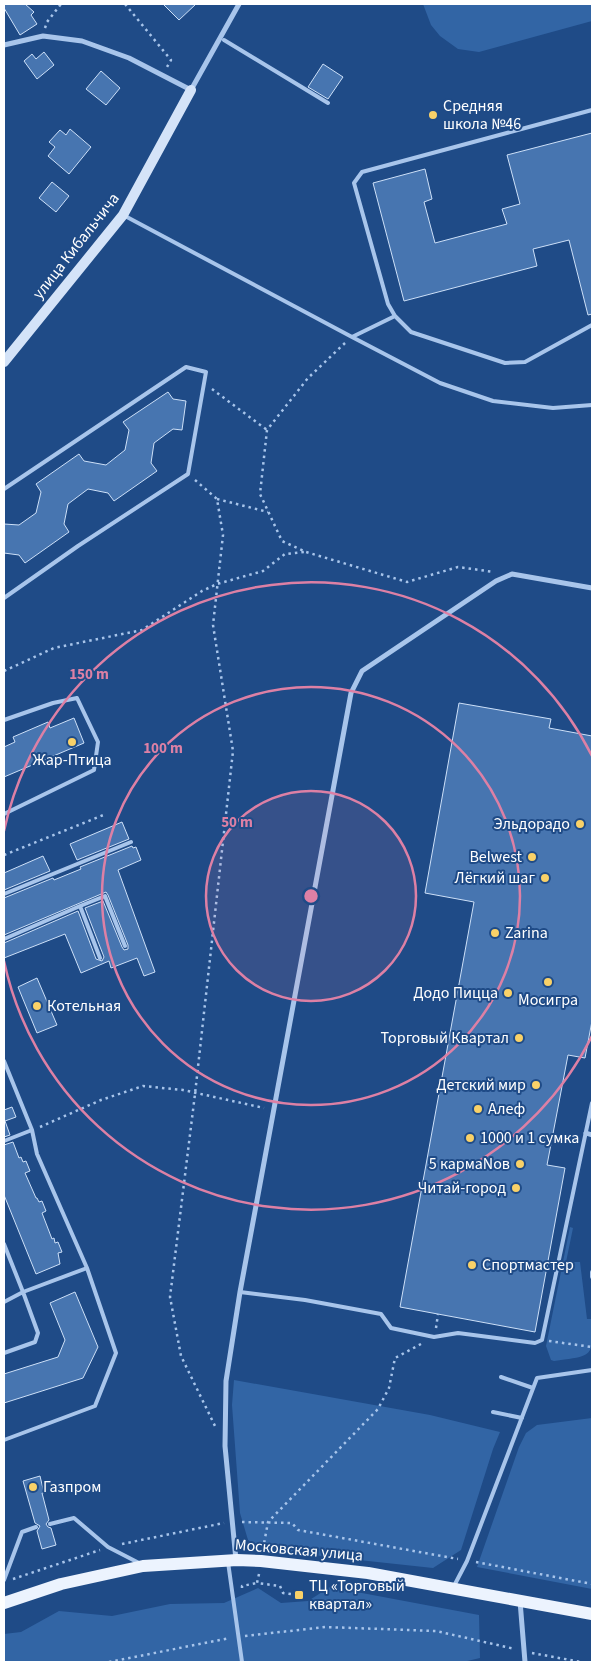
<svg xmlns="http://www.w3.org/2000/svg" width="596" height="1666" font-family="'Source Sans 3',sans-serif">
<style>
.green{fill:#3265a5}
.building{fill:#4775b0;stroke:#cde0f8}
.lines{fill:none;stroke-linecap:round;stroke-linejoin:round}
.path{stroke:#a8c5eb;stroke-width:2.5;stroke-dasharray:2.5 4;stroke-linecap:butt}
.lane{stroke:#a8c5eb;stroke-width:4}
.street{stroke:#a8c5eb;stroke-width:5}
.secondary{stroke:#d4e3f8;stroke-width:10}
.primary{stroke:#ecf3fe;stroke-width:12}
.ring{fill:none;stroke:#dd80a5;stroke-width:2.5}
.poi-dot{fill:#f9d168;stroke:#1f4b87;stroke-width:2}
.labels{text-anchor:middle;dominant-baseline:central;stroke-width:4;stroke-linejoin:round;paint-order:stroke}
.poi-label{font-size:16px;fill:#fff;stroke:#1f4b87;text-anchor:start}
.street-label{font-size:16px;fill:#fff;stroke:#1f4b87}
.centre{fill:#dd80a5;stroke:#1f4b87;stroke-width:2.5}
.ring-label{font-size:15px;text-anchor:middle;font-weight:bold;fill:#dd80a5;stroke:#1f4b87;stroke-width:4;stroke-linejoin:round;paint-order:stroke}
</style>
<rect width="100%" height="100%" fill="#1f4b87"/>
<path class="green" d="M423,4h169v17l-113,31 -21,-3 -18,-13 -9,-11z
M570,1227l3,1 -7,34h14l7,57h5c3,40 -2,37 -38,42l-3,-1 -5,-14z
M234,1380l196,35 70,17 -7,17 -32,101 -28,18 -167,-18 -18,-10 -8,-27 -8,-108z
M592,1418v171l-115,-22 42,-120 7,-14 11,-8z
M330,1587l149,28 1,43 -17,4h-459v-28l17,-2 38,-21 53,5 58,-12 54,-1 34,-15 23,15 27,-2z"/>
<path class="building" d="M4,4h21l9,8 -3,3 6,9 -17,11 -16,-27z
M163,4h33l-17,16z
M44,52l10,13 -17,14 -13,-18 8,-7 4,5z
M323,64l20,13 -15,22 -20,-12z
M101,71l19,17 -14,17 -20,-16z
M70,129l21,18 -22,27 -21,-18 7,-9 -6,-5 11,-12 6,5z
M592,133v181l-4,1 -19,-75 -36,9 4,17 -133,35 -31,-118 52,-14 7,30 -8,3 11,41 72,-19 -5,-15 18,-5 -13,-49z
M52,182l17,14 -13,16 -17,-14z
M168,392l5,7 13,2 -4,29 -9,-1 -19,14 -3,20 6,8 -43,30 -6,-8 -20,-4 -20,15 -4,20 5,8 -44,31 -6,-8 -15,-2v-29l15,1 17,-12 5,-21 -5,-8 43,-30 5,7 22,4 19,-15 4,-20 -6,-8z
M459,703l92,16 -2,9 43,8v285l-7,37 -17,-3 -21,110 18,3 -30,164 -135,-25 74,-405 -49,-9z
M74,718l10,25 -80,34v-30l11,-5 -2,-5 35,-15 2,6z
M122,822l7,17 -52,21 -7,-16z
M132,846l1,2 3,-1 5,13 -23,10 37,102 -11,4 -7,-18 -26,10 -2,-7 -28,12 -16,-39 -61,24v-15l74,-32 18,48 6,2 2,-4 -19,-49 18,-7 19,46 2,3 4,-1v-4l-20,-50 -2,-3 -102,43v-37l49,-20 1,2 27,-11 -1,-2z
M43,856l7,15 -46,19v-17z
M37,978l20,47 -20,8 -19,-46z
M12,1107l4,10 -11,4 5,14 -6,2v-27z
M13,1142l6,16 2,-1 2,5 3,-1 4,10 -5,2 11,25h1l2,4 3,-1 4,10 -4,2 10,26 2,-1 1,5 3,-1 4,10 -4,1 2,11 -24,10 -32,-79v-50z
M75,1292l23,55 -15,31 -79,25v-29l54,-17 7,-17 -15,-37z
M40,1476l4,17h-2l7,27 -3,4 2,3 3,1 5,17 -14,4 -5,-18 3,-5 -5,-3 -12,-42z"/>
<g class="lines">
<path class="path" d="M125,4l46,56 -4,7
M45,28l2,-6 14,-18
M345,343l-37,35 -41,52 -7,64 22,47 24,11 101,30 51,-15 36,5
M212,389l55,41
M195,480l22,19 6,36 -10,90 20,126 -38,343 -25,203 11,59 34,70
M217,499l51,13
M4,671l50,-23 88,-18 60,-39 15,-7 46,-13 22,-17 20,-2
M4,855l102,-41
M40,1127l61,-27 42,-14 40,4 81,18
M436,1328l2,-14
M549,1341l43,6
M242,1522l50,1 6,7 160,29
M122,1544l102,-21
M263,1549l5,-27 110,-113 11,-21 6,-30 26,-14
M476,1562l116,22
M259,1574l-2,9 23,3 3,7 16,2
M13,1579l87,-29
M242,1588v-2l15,-3
M245,1636l80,-9 111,4 79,18
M532,1653l49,9
M109,1662l121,-24"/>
<path class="lane" d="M224,40l104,63
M592,110l-230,62 -8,11 34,121 7,12 16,16 94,31 20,-1 67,-37
M125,216l227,121 43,-21
M352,337l88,46 53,18 60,7 39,-3
M4,489l182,-122 20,5 -18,102 -110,72 -74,52
M4,720l49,-17 24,-5 21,44 -4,28 -90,44
M4,894l127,-52
M80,906l25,-10 20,50
M4,939l76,-33 20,52
M4,1061l28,69 5,24 50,114 -64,24 15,41 -3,9 -31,11
M4,1141l28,-11
M4,1244l19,48 -19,10
M592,1272v5
M240,1292l65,8 76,14 10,14 43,9 24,-4 77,10 7,-3 50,-237
M501,1377l32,11
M493,1412l29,6
M4,1440l91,-34 21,-53 -29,-85
M50,1524l24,-6 34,29 31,16
M228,1562l14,100
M4,1580l18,-48 14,-5
M454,1586l13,-25 70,-183 55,-8"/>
<path class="street" d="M4,45l39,-9 39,5 47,17 62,32 48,-86
M586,1133l6,2
M236,1560l-11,-114 1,-65 14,-89 111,-599 11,-22 134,-90 16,-7 80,14
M520,1601l5,61"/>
<path class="secondary" d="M4,362l119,-147 68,-125"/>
<path class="primary" d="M4,1603l57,-19 82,-18 94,-6 24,1 107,12 224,41"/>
</g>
<circle cx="311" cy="896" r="105" fill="#dd80a5" fill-opacity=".12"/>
<g class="ring">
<circle cx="311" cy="896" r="105"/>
<circle cx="311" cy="896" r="209"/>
<path d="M592 1036A314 314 0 0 1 4 961M4 831A314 314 0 0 1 592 756"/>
</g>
<g class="poi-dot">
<circle cx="433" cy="115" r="5"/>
<circle cx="72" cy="742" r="5"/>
<circle cx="580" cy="824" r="5"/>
<circle cx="532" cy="857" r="5"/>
<circle cx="545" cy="878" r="5"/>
<circle cx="495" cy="933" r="5"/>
<circle cx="548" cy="982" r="5"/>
<circle cx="508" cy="993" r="5"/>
<circle cx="37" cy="1006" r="5"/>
<circle cx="519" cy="1038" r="5"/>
<circle cx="536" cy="1085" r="5"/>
<circle cx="478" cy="1109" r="5"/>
<circle cx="470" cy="1138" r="5"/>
<circle cx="520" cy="1164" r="5"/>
<circle cx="516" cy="1188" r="5"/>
<circle cx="472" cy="1265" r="5"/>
<circle cx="33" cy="1487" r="5"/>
<rect x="294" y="1590" width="10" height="10" rx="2.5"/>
</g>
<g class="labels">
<g class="poi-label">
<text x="443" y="106">Средняя<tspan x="443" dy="18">школа №46</tspan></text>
<text x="72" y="760" text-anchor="middle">Жар-Птица</text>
<text x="570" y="824" text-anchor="end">Эльдорадо</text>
<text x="522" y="857" text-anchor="end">Belwest</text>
<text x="535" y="878" text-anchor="end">Лёгкий шаг</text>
<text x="505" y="933">Zarina</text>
<text x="498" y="993" text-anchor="end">Додо Пицца</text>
<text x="548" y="1000" text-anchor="middle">Мосигра</text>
<text x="47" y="1006">Котельная</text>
<text x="509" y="1038" text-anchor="end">Торговый Квартал</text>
<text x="526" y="1085" text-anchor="end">Детский мир</text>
<text x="488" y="1109">Алеф</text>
<text x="480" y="1138">1000 и 1 сумка</text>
<text x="510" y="1164" text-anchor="end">5 кармаNов</text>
<text x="506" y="1188" text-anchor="end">Читай-город</text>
<text x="482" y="1265">Спортмастер</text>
<text x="43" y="1487">Газпром</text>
<text x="309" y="1586">ТЦ «Торговый<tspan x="309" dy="18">квартал»</tspan></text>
</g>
<g class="street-label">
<text transform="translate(76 246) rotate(-52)">улица Кибальчича</text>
<text transform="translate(299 1550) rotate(5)">Московская улица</text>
</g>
</g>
<circle cx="311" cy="896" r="8" class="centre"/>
<g class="ring-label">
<text x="89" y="679">150 m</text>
<text x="163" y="753">100 m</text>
<text x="237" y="827">50 m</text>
</g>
<rect width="596" height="1666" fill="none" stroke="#ffffff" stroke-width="10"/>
</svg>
